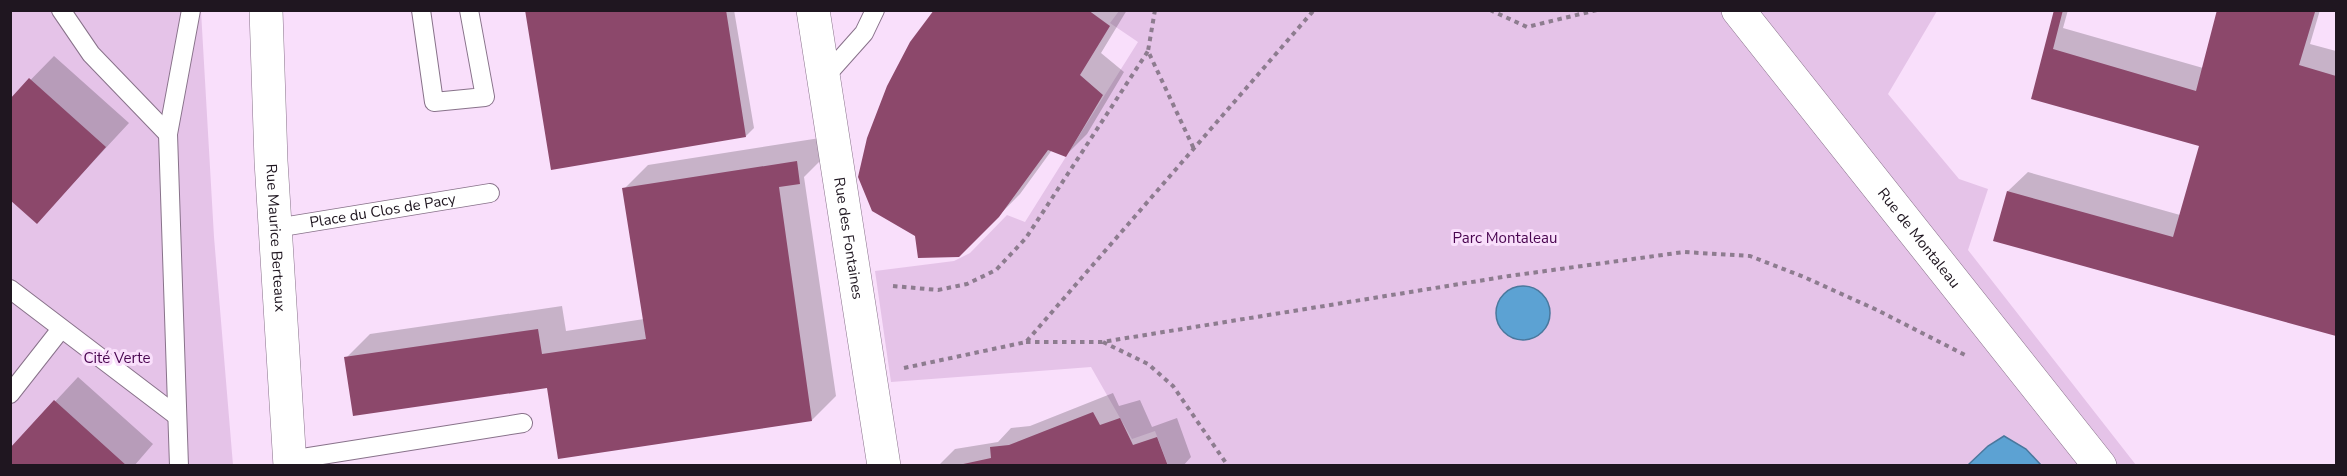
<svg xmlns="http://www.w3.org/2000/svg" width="2347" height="476" font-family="'Nunito Sans',sans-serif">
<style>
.green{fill:#e5c3e8}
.water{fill:#5ca2d3;stroke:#4a789d;stroke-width:1.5}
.shadow{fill:#0003}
.building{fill:#8c486b}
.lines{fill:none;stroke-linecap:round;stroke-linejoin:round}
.lane-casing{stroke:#88728a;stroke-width:20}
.street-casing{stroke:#88728a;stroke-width:34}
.secondary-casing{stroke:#88728a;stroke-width:34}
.path{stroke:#8d7c8f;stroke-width:4;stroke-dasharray:4.5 4.5;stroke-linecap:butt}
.lane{stroke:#fff;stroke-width:18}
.street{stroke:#fff;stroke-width:33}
.secondary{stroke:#fff;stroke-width:33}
.labels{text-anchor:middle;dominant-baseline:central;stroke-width:6;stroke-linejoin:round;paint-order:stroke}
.street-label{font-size:15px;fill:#1f1620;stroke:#f9dffb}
.park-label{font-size:15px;fill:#48044f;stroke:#f9dffb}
</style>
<rect width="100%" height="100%" fill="#f9dffb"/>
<path class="green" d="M10,11h191l13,226 19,228h-222z
M1119,11h818l-49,83 71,85 29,10 -20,61 168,215h-968l-13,-34 -23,8 -41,-72 -200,15 -16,-111 79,-10 16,-8 37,-38 18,7 113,-180 -28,-19z"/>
<path class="water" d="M1496 313a27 27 0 1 1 54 0a27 27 0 1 1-54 0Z
M2004,436l22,13 15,16h-73l20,-19z"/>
<path class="shadow" d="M527,10h207l20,118 -8,8z
M935,10h192l-26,43 23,19 -37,62 -22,22 -13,-6 -32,44 -61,62z
M2056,10h12l-5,18 140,40 16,-58h101l-10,34 26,7v284l-341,-95 13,-49 20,-19 152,43 21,-70 -168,-47z
M54,56l75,67 -92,99 -27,-121z
M820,138l3,20 -19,19 32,219 -24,24 -466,-62 24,-24 192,-28 4,25 78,-12 -20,-130 24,-24z
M78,377l75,67 -19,22h-124v-16z
M1113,393l6,13 21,-6 12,27 25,-9 14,39 -8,9h-245l17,-17 43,-7 13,-14 19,-2z"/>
<path class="building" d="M525,10h201l20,127 -195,33z
M934,10h154l22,16 -30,49 23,20 -37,62 -18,-7 -49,67 -40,40 -41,1 -3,-22 -43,-25 -14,-34 9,-39 20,-52 23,-44z
M2054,10h9l-10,39 143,42 21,-81 98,2 -16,53 37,11v260l-343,-95 14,-50 166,46 26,-91 -168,-47z
M29,78l77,69 -69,77 -27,-24v-101z
M797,161l3,23 -21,3 33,234 -254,38 -11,-71 -194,28 -9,-59 194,-28 4,25 104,-15 -24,-151z
M54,400l73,66h-117v-18z
M1093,412l7,13 20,-7 13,27 24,-8 11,29h-214l37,-8 -1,-11 19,-2z"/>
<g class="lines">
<g class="lane-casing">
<g id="lane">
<path d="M61,10l30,44 77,80"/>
<path d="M421,10l13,92 51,-5 -16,-87"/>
<path d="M823,79l41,-46 11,-23"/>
<path id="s1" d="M276,228l214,-35"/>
<path d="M10,289l167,127"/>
<path d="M10,394l51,-65"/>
<path d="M290,460l233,-37"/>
<path d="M179,466l-11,-332 23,-124"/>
</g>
</g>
<g class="street-casing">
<g id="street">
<path id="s2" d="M813,10l71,456"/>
<path id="s3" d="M1738,10l362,456"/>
</g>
</g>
<g class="secondary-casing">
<g id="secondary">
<path id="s4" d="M266,10l5,151 19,305"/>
</g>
</g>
<path class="path" d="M1155,10l-7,41 46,98
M1490,10l37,17 70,-17
M893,286l45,4 29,-6 29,-14 30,-32 122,-187
M1026,342h76l407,-66 175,-24 66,4 54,21 73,33 88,45
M1103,342l45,22 25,22 55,80
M904,368l122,-26 288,-332"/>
<use href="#lane" class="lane"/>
<use href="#street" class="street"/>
<use href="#secondary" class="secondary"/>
</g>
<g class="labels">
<g class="street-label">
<text stroke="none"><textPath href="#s1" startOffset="108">Place du Clos de Pacy</textPath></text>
<text stroke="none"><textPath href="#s4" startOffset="228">Rue Maurice Berteaux</textPath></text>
<text stroke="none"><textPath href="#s2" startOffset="231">Rue des Fontaines</textPath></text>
<text stroke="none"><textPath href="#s3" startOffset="291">Rue de Montaleau</textPath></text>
</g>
<g class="park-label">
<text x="1505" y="238">Parc Montaleau</text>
<text x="117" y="358">Cité Verte</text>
</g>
</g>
<rect width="2347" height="476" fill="none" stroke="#1f1620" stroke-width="24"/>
</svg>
